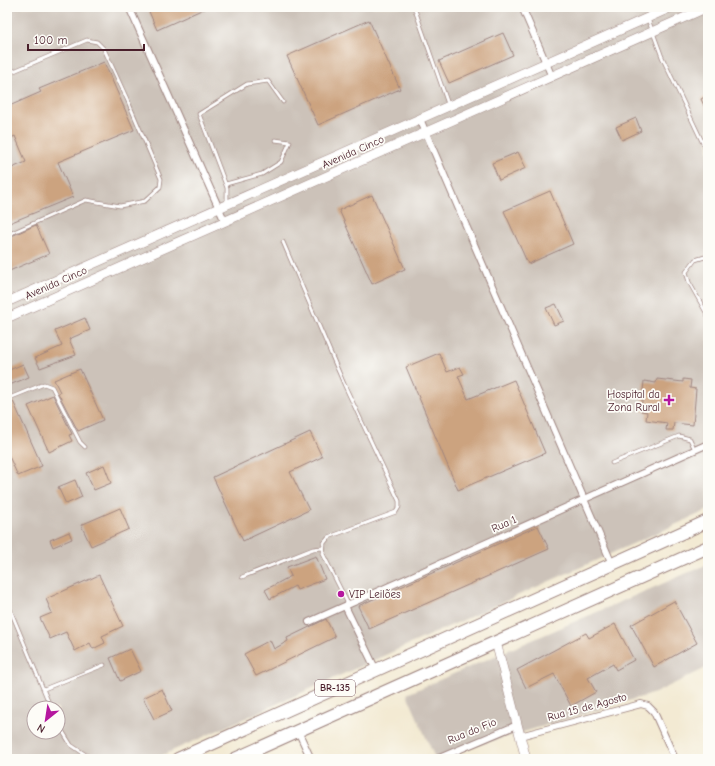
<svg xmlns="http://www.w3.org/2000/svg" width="715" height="766" font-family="'Comic Neue',sans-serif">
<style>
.industrial{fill:#ccc2b9;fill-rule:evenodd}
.building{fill:#cca37f}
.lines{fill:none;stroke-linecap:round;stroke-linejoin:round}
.lane-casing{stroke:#9e847f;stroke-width:4.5}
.street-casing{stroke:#9e847f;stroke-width:8}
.secondary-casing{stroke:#9e847f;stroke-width:10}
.highway-casing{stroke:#9e847f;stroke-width:14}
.lane{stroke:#fff;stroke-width:3}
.street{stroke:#fff;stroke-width:6}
.secondary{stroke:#fff;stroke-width:9}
.highway{stroke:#fff;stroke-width:12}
.poi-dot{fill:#b5179e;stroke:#fdfcf7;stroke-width:1.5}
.labels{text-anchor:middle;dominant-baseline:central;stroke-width:3.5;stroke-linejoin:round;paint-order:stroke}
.shield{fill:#fdfcf7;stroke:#806168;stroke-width:1}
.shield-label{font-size:10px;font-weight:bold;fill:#4a1f2b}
.street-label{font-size:11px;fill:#4a1f2b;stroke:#fdfcf7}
.poi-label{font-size:11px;fill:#4a1f2b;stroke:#fdfcf7;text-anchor:end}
</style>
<rect width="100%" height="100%" fill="#fdfcf7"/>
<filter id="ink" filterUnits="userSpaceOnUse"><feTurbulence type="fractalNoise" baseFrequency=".025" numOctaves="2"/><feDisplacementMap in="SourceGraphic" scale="8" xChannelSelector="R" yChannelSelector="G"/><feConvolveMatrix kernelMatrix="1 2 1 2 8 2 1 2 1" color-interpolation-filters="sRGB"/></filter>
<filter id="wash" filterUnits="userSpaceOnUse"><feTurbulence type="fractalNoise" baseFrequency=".012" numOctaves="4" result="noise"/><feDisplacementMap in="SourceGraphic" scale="16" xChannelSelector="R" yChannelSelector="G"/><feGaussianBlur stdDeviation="0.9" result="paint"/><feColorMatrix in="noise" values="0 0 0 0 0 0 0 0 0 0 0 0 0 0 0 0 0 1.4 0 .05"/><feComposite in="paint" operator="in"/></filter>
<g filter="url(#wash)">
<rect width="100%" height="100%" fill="#f3ead3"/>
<path class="industrial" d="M7,7h701v503l-554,249h-147zM34,708h24v24h-24z
M708,564v103l-53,26 -220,65 -28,-64z"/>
<g id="blocks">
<path class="building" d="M147,7h61l-51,23z
M369,20l31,69 -82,36 -31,-69z
M503,33l10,22 -64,28 -10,-22z
M104,62l30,68 -76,32 15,35 -66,27v-54l19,-8 -11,-26 -8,4v-33l34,-15 -2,-3z
M708,95v19l-7,-15z
M636,118l5,13 -19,9 -6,-13z
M518,152l8,16 -27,12 -7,-17z
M550,191l23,53 -45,20 -24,-53z
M372,195l33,74 -33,15 -33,-74z
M36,225l13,29 -42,18v-34z
M556,304l8,17 -10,4 -8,-17z
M85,318l5,12 -21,9 7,16 -36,13 -5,-10 27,-12 -7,-15z
M439,353l8,19 13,-5 4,7 -6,2 10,23 46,-19 31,73 -87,37 -52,-123z
M23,364l6,13 -22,9v-15z
M80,369l23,51 -25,11 -20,-38 2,-1 -6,-12z
M657,379l26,3v-3l8,1 -1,8 6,1 -3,36 -19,-2 -1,7h-7l1,-7 -21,-3 1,-8 -6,-1 3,-30 12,2z
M53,395l19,39 -3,1 3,6 -23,11 -21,-46z
M13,401l29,65 -24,10 -11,-24v-48z
M310,432l12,25 -32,15 19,38 -66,31 -30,-64z
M104,465l7,18 -17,7 -8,-17z
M75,480l7,17 -16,7 -8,-17z
M120,508l9,21 -38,17 -10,-21z
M538,526l11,23 -180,80 -11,-23z
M69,532l3,7 -19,8 -3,-7z
M316,556l9,23 -28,11 -2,-4 -25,13 -5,-9 26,-14 -4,-9z
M99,575l24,51 -21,10 3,7 -12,6 -3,-6 -15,8 -9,-19 -16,7 -10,-21 12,-5 -6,-14z
M674,601l23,42 -43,24 -23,-42z
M326,619l9,18 -79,39 -12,-22 26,-14 4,9 14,-8 -1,-3z
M615,624l19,36 -18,10 -3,-6 -25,14 8,14 -25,14 -17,-32 -28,14 -9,-18 69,-37 3,5z
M130,649l11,22 -21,10 -10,-23z
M162,689l10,22 -18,8 -11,-21z"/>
</g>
</g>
<g filter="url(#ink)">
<use href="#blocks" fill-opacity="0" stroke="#9e847f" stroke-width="1"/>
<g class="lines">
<g class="lane-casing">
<path id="lane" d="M414,7l34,97
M648,19l14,38 46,97
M7,74l80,-34 10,2 7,7 23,50 34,80 -1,8 -15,14 -25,5 -34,-6 -79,35
M226,184l36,-10 19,-12 9,-20 -15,-2
M227,203v-15l-28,-74 48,-30 21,-3 15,21
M283,242l61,142 55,117v6l-3,5 -67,25 -5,6 -1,11 25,50
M708,256l-13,4 -9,12 3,10 19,34
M7,399l37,-15 8,3 28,55 5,5
M612,463l67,-27 11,3 5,11
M242,577l71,-28 9,-1
M7,602l44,106
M44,689l60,-24
M58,724l13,21 21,14"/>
</g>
<g class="street-casing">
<path id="street" d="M129,7l96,215
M522,7l30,70
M420,119l192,445
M345,606l31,64
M309,622l399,-178
M298,731l13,28
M520,736l121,-32 7,2 6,6 21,47
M437,759l80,-34"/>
</g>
<g class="secondary-casing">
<path id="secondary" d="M7,302l665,-295
M7,318l701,-311
M496,642l30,117"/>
</g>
<g class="highway-casing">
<path id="highway" d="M178,759l530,-238
M235,759l473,-212"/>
</g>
<use href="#lane" class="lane"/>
<use href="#street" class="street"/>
<use href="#secondary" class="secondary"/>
<use href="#highway" class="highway"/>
</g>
</g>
<g class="poi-dot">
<path d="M667 394h4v4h4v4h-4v4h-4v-4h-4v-4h4z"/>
<circle cx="341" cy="594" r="4"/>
</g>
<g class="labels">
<rect class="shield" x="315" y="680" width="40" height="16" rx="3"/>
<g class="shield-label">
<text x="335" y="688">BR-135</text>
</g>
<g class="street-label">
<text transform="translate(353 152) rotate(-24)">Avenida Cinco</text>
<text transform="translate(56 283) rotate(-24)">Avenida Cinco</text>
<text transform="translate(504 524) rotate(-24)">Rua 1</text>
<text transform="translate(587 707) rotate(-15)">Rua 15 de Agosto</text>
<text transform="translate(472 731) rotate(-22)">Rua do Fio</text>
</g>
<g class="poi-label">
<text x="660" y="394">Hospital da<tspan x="660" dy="13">Zona Rural</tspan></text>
<text x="349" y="594" text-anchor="start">VIP Leilões</text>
</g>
</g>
<rect width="715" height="766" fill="none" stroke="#fdfcf7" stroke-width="24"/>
<g transform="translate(46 720) rotate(210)"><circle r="19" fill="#fdfcf7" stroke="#b5a4a5"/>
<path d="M0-3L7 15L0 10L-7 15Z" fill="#b5179e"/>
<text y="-6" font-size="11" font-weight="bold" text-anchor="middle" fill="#4a1f2b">N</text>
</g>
<path d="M28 44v6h116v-6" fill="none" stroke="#4a1f2b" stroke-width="2"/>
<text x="34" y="44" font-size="12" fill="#4a1f2b" stroke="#fdfcf7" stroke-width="3" paint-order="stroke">100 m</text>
</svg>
